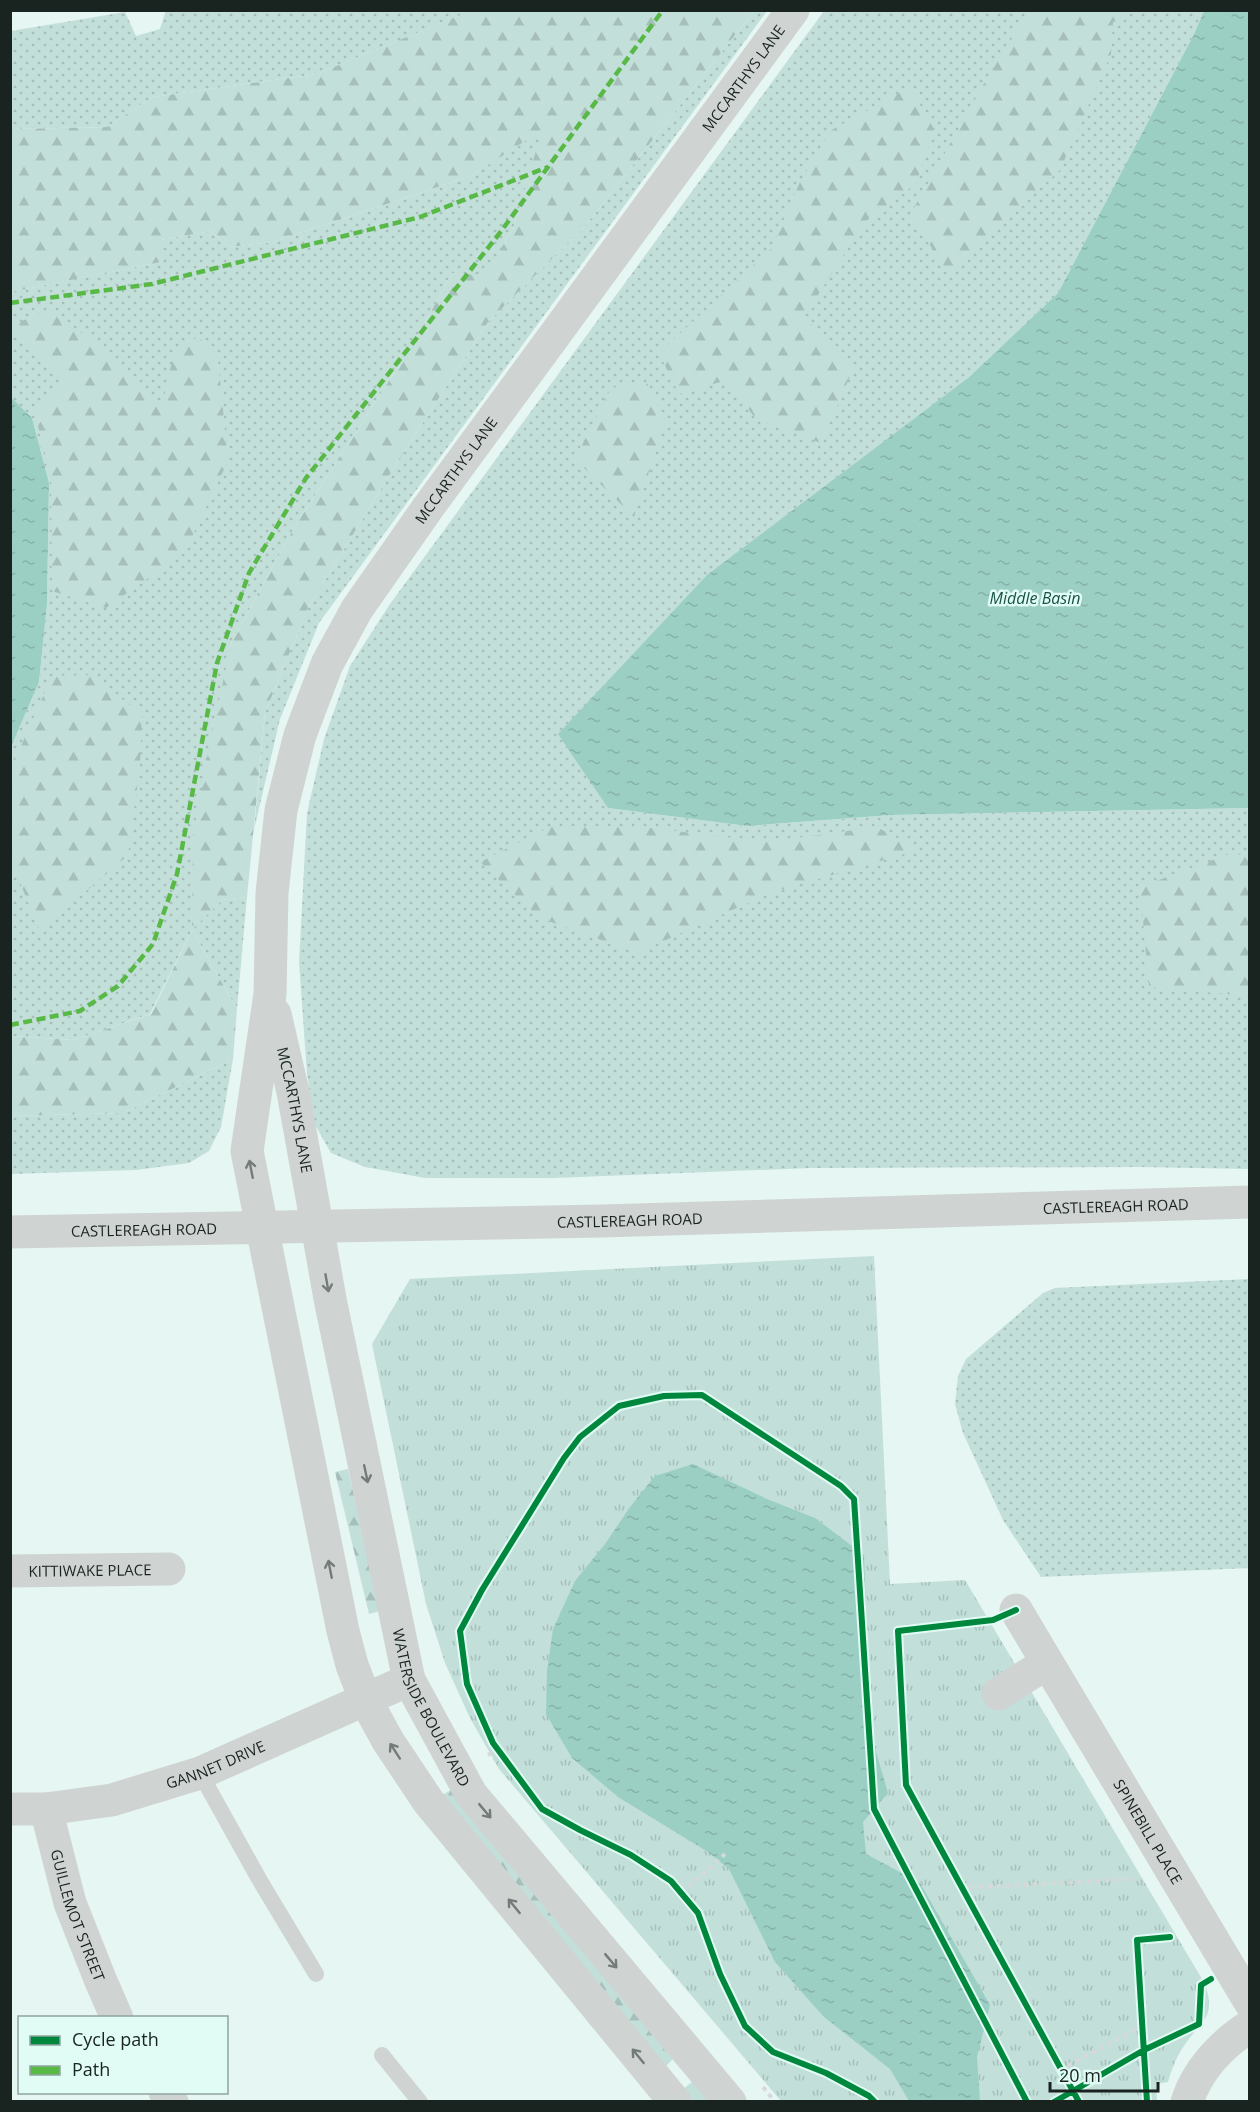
<svg xmlns="http://www.w3.org/2000/svg" width="1260" height="2112" font-family="'Open Sans',sans-serif">
<style>
.grass{fill:url(#grass-dots)}
.forest{fill:url(#forest-firs)}
.park{fill:url(#park-tufts)}
.water{fill:url(#water-ripples)}
.lines{fill:none;stroke-linecap:round;stroke-linejoin:round}
.path{stroke:#d5d9d8;stroke-width:4;stroke-dasharray:4.5 4.5;stroke-linecap:butt}
.lane{stroke:#cfd4d3;stroke-width:16}
.street{stroke:#cfd4d3;stroke-width:33}
.secondary{stroke:#cfd4d3;stroke-width:33}
.primary{stroke:#cfd4d3;stroke-width:33}
.quiet{stroke:#58b947;stroke-width:4.5;stroke-dasharray:9 4.5;stroke-linecap:butt}
.cycleway-casing{stroke:#e0fcf5;stroke-width:10}
.cycleway{stroke:#00873e;stroke-width:6}
.oneway{stroke:#747c7a}
.labels{text-anchor:middle;dominant-baseline:central;stroke-width:5;stroke-linejoin:round;paint-order:stroke}
.street-label{font-size:15px;fill:#192320;stroke:#e0fcf5}
.water-label{font-size:16px;font-style:italic;fill:#185147;stroke:#e0fcf5}
</style>
<defs>
<pattern id="grass-dots" width="8" height="8" patternUnits="userSpaceOnUse" patternTransform="scale(1.5)"><rect width="8" height="8" fill="#c3dfd9"/><path d="M2 2h.1M6 6h.1" fill="none" stroke="#a7bfba" stroke-width="1.8" stroke-linecap="round"/></pattern>
<pattern id="forest-firs" width="22" height="20" patternUnits="userSpaceOnUse" patternTransform="scale(1.5)"><rect width="22" height="20" fill="#c3dfd9"/><path d="M5 1l3.5 6h-7zM16 11l3.5 6h-7z" fill="#a7bfba"/></pattern>
<pattern id="park-tufts" width="24" height="20" patternUnits="userSpaceOnUse" patternTransform="scale(1.5)"><rect width="24" height="20" fill="#c3dfd9"/><path d="M3 7l-1-3M5 7V3M7 7l1-3M15 17l-1-3M17 17v-4M19 17l1-3" fill="none" stroke="#a7bfba"/></pattern>
<pattern id="water-ripples" width="26" height="14" patternUnits="userSpaceOnUse" patternTransform="scale(1.5)"><rect width="26" height="14" fill="#9bcfc4"/><path d="M2 4q2-2 4 0t4 0M15 11q2-2 4 0t4 0" fill="none" stroke="#85b1a8"/></pattern>
</defs>
<rect width="100%" height="100%" fill="#e6f6f2"/>
<path class="grass" d="M166,10l305,1 -154,63 -164,23 -46,30 -96,2v-98l114,-19 11,24 24,-7z
M754,11h13l-448,612 -39,96 -26,111 11,-117 43,-105 92,-150 88,-136 97,-96z
M824,11h380l-11,25 -135,257 -90,85 -360,430 139,18 144,-11 358,-7v361l-108,-2 -331,1 -256,10h-129l-60,-11 -34,-14 -17,-30 -7,-50 -8,-111 8,-149 17,-74 26,-73 40,-62z
M543,129l-29,97 -29,51 -33,-4 -39,71 -118,182 -63,115 -40,288 30,-29 25,-3 -10,112 -45,-79 -42,84 -76,26 -63,-4v-289l28,-65 8,-78 2,-121 -17,-65 -21,-21 -1,-105 151,-30v-22l50,-9 17,16 45,-5 198,-66z
M233,1059l-12,68 -12,24 -20,12 -53,7 -125,4 -1,-58 113,-3z
M1249,1279v289l-208,9 -38,-57 -40,-87 -8,-29 3,-28 8,-17 77,-66 12,-5z"/>
<path class="forest" d="M470,11h284l-169,215 -97,96 -88,136 -92,150 -43,105 -18,184 -25,3 -30,30 45,79 -4,50 -110,54 -112,3v-80l63,4 77,-26 41,-84 1,-95 19,-104 20,-90 63,-115 118,-182 39,-71 33,3 29,-50 28,-96 -71,46 -198,66 -45,5 -17,-16 -50,9v22l-150,30v-163l96,-2 46,-30 164,-23z
M1032,11h105l-24,11 -2,32 -51,116 -112,102 -38,-57 90,-160z
M910,87l24,42 -18,55 -51,37 -61,96 50,50 -33,76 -66,-25 -28,-38 -48,14 -20,-41 112,-104 29,-67 30,-51z
M49,310l60,42 53,54 11,-49 25,-21 20,23 10,102 -43,91 -79,56 -54,-17 -1,-115 -17,-65 29,-27 -51,-59z
M647,383l19,37 -32,97 -59,-58 36,-71z
M90,675l52,39 -2,52 -12,89 -88,76 -29,-70 -1,-90 42,-95z
M552,826l91,1 123,15 111,-15 41,23 -148,43 -133,60 -97,-35 -60,-56z
M1229,854l20,1v141l-100,-9 -9,-100z
M348,1469l32,142 -11,3 -34,-142z
M452,1789l221,270 -11,11 -224,-272z
M697,2078l19,23h-23l-11,-11z"/>
<path class="park" d="M874,1256l16,328 75,-4 240,404c11,33 -2,35 -19,59 -9,12 -14,25 -18,39l-12,2 1,17h-376l-282,-332 -29,-51 -25,-55 -19,-59 -54,-260 38,-65z"/>
<path class="water" d="M1204,11h45v797l-358,7 -144,11 -139,-18 -50,-74 149,-159 261,-197 90,-85 135,-257z
M11,397l21,21 17,65 -2,121 -8,78 -28,65z
M693,1464l74,35 48,19 49,37 2,57 -4,91 26,90 -25,29 3,32 54,29 70,122 -13,52 3,44h-71l-19,-32 -66,-52 -49,-55 -46,-93 -21,-17 -90,-55 -46,-39 -26,-44 1,-43 6,-42 22,-48 30,-37 25,-37 25,-31z"/>
<g class="lines">
<path class="path" d="M488,1755l10,-6
M961,1888l173,-9
M682,1893l43,-39
M1060,2070l82,-44
M763,2087l12,15"/>
<path class="lane" d="M200,1773l59,106 57,95
M382,2055l38,47"/>
<g class="street">
<path id="s1" d="M275,1014l18,78 24,133"/>
<path id="s2" d="M262,1227l-15,-76 23,-157 2,-101 9,-83 19,-75 27,-71 30,-55 70,-100 366,-499"/>
<path id="s3" d="M10,1571l159,-2"/>
<path id="s4" d="M1016,1610l234,392"/>
<path d="M998,1694l49,-31"/>
<path id="s5" d="M10,1809h36l66,-9 88,-27 209,-93"/>
<path id="s6" d="M46,1809l24,94 30,76 17,39"/>
<path d="M165,2092l7,10"/>
<path d="M1187,2102c10,-32 35,-58 63,-76"/>
</g>
<g class="secondary">
<path id="s7" d="M317,1225l13,74 79,381 62,114 259,308"/>
<path d="M262,1227l81,404 9,34 13,34 23,42 40,60 247,301"/>
</g>
<path class="primary" id="s8" d="M10,1232l592,-11 648,-19"/>
<path class="quiet" d="M10,303l142,-19 268,-67 128,-50
M10,1025l70,-14 38,-25 35,-42 24,-70 40,-211 32,-90 57,-95 193,-244 164,-224"/>
<g class="cycleway-casing">
<path id="cycleway" d="M1016,1610l-23,10 -95,11 8,154 173,317
M875,2102l-6,-6 -43,-23 -53,-21 -28,-26 -25,-52 -22,-61 -27,-32 -40,-26 -51,-25 -38,-21 -49,-66 -26,-59 -7,-53 22,-41 82,-132 16,-21 39,-31 45,-10 38,-1 139,91 13,13 20,310 153,293
M1054,2102l90,-52 55,-26 2,-39 10,-6
M1147,2102l-10,-162 33,-3"/>
</g>
<use href="#cycleway" class="cycleway"/>
</g>
<defs><path id="oneway-shaft" d="M-6 0H5M1.5-3L5.5 0L1.5 3" fill="none" stroke-width="1.6" stroke-linecap="round" stroke-linejoin="round" transform="scale(1.5)"/></defs>
<g class="oneway">
<use href="#oneway-shaft" transform="translate(251 1169) rotate(-101)"/>
<use href="#oneway-shaft" transform="translate(327 1283) rotate(80)"/>
<use href="#oneway-shaft" transform="translate(366 1474) rotate(78)"/>
<use href="#oneway-shaft" transform="translate(330 1569) rotate(-101)"/>
<use href="#oneway-shaft" transform="translate(395 1751) rotate(-123)"/>
<use href="#oneway-shaft" transform="translate(485 1811) rotate(50)"/>
<use href="#oneway-shaft" transform="translate(514 1906) rotate(-129)"/>
<use href="#oneway-shaft" transform="translate(611 1961) rotate(50)"/>
<use href="#oneway-shaft" transform="translate(638 2056) rotate(-129)"/>
</g>
<g class="labels">
<g class="street-label">
<text stroke="none"><textPath href="#s2" startOffset="1293">MCCARTHYS LANE</textPath></text>
<text stroke="none"><textPath href="#s2" startOffset="807">MCCARTHYS LANE</textPath></text>
<text stroke="none"><textPath href="#s1" startOffset="98">MCCARTHYS LANE</textPath></text>
<text stroke="none"><textPath href="#s8" startOffset="1106">CASTLEREAGH ROAD</textPath></text>
<text stroke="none"><textPath href="#s8" startOffset="620">CASTLEREAGH ROAD</textPath></text>
<text stroke="none"><textPath href="#s8" startOffset="134">CASTLEREAGH ROAD</textPath></text>
<text stroke="none"><textPath href="#s3" startOffset="80">KITTIWAKE PLACE</textPath></text>
<text stroke="none"><textPath href="#s7" startOffset="498">WATERSIDE BOULEVARD</textPath></text>
<text stroke="none"><textPath href="#s5" startOffset="212">GANNET DRIVE</textPath></text>
<text stroke="none"><textPath href="#s4" startOffset="258">SPINEBILL PLACE</textPath></text>
<text stroke="none"><textPath href="#s6" startOffset="111">GUILLEMOT STREET</textPath></text>
</g>
<g class="water-label">
<text x="1035" y="598">Middle Basin</text>
</g>
</g>
<rect width="1260" height="2112" fill="none" stroke="#192320" stroke-width="24"/>
<rect x="18" y="2016" width="210" height="78" fill="#e0fcf5" stroke="#90a5a0" stroke-width="1.5"/>
<rect x="30" y="2036" width="30" height="9" fill="#00873e" stroke="#90a5a0" stroke-width="1.5"/>
<text x="72" y="2046" font-size="18" fill="#192320">Cycle path</text>
<rect x="30" y="2066" width="30" height="9" fill="#58b947" stroke="#90a5a0" stroke-width="1.5"/>
<text x="72" y="2076" font-size="18" fill="#192320">Path</text>
<path d="M1050 2082v9h108v-9" fill="none" stroke="#192320" stroke-width="3"/>
<text x="1059" y="2082" font-size="18" fill="#192320" stroke="#e0fcf5" stroke-width="4.5" paint-order="stroke">20 m</text>
</svg>
